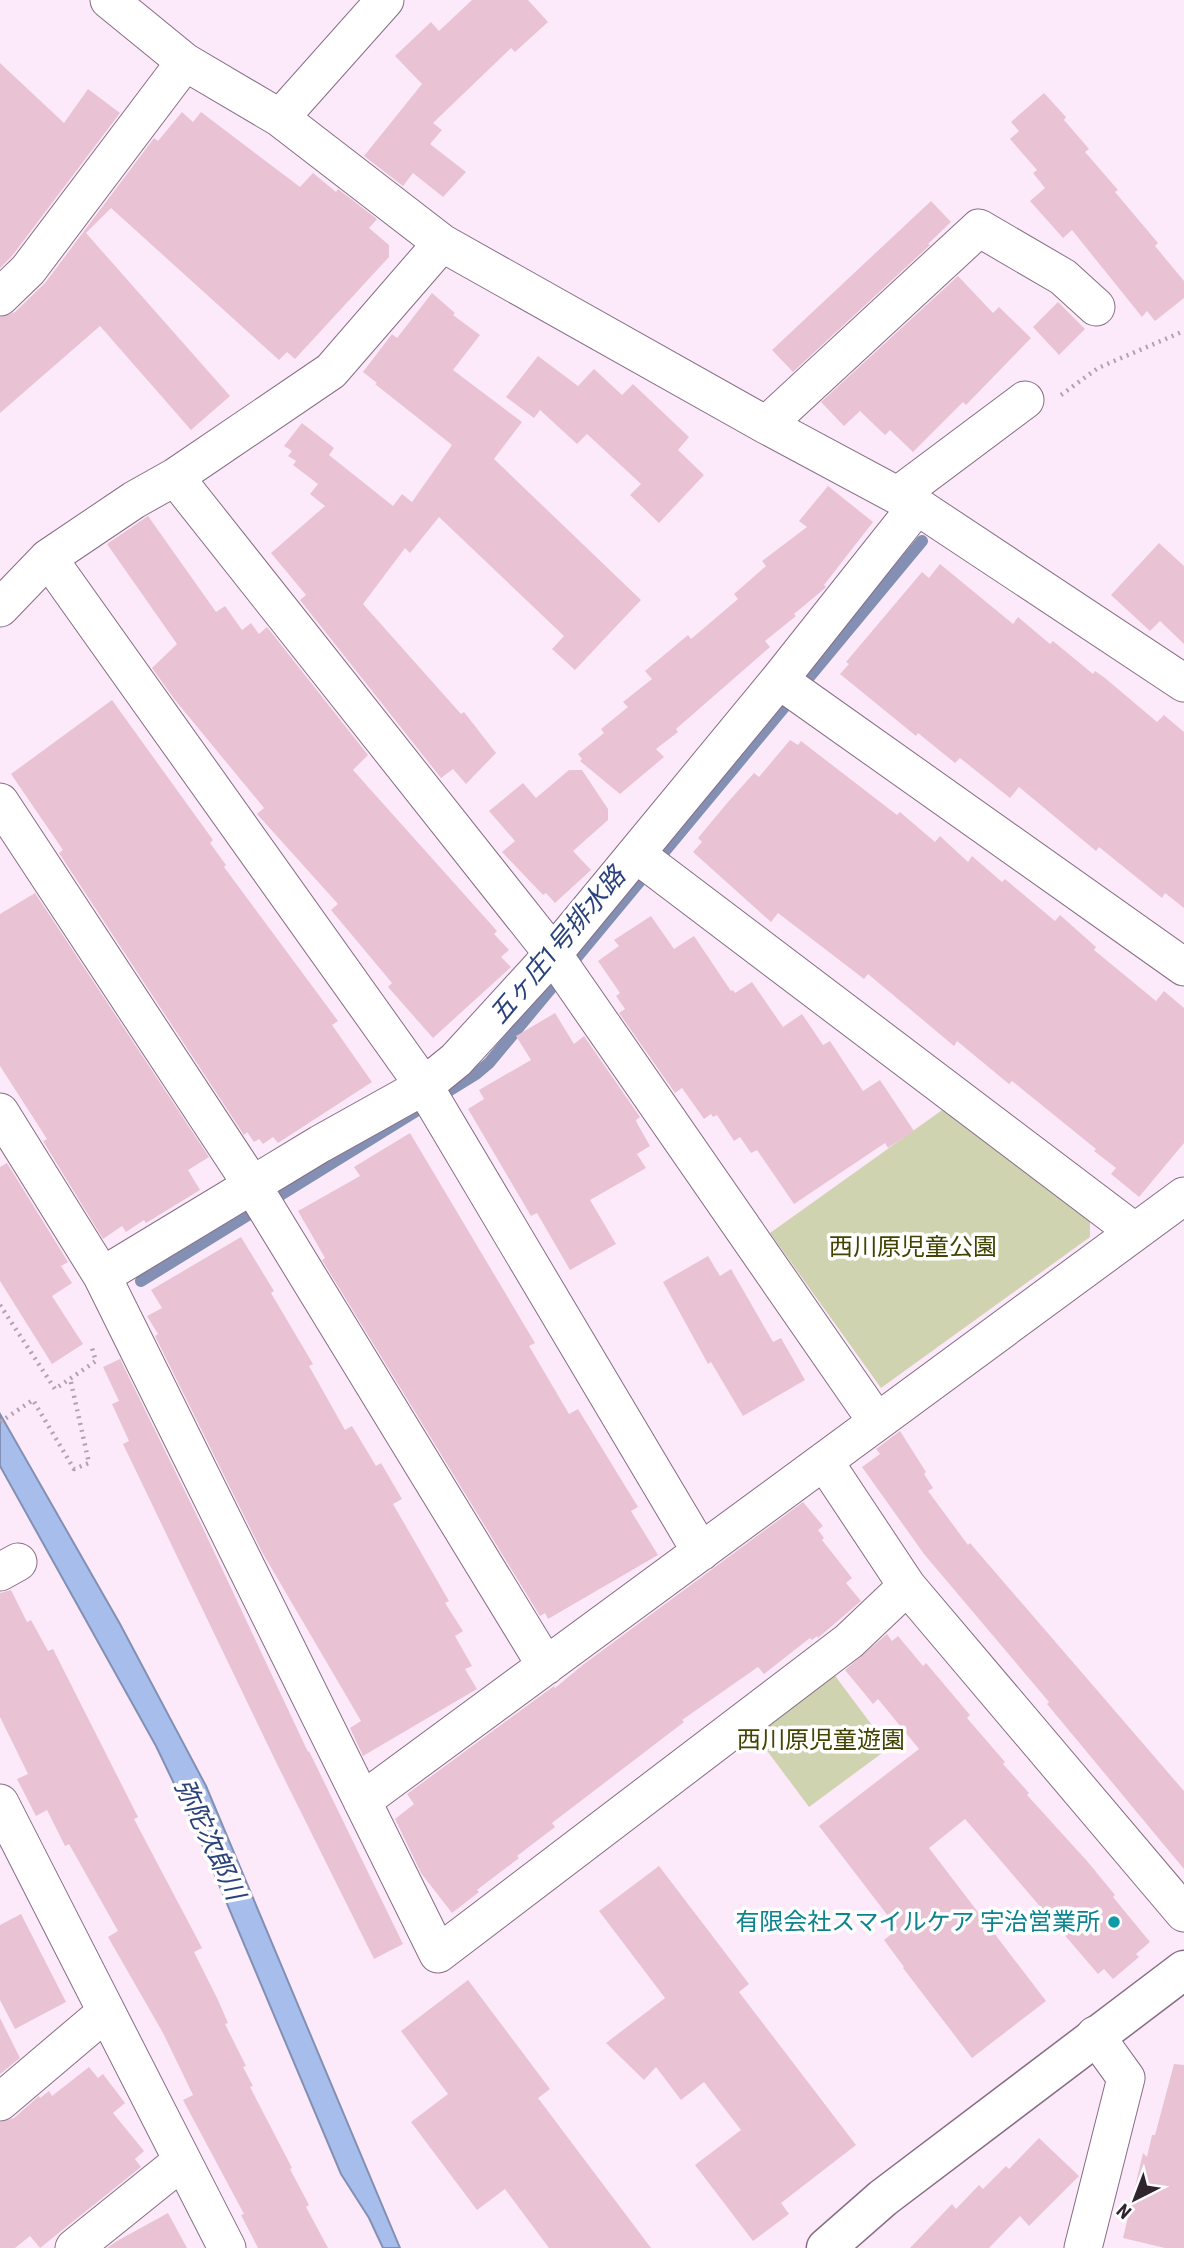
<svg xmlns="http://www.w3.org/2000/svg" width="1184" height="2248" font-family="'Roboto Condensed','Noto Sans JP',sans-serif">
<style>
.green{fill:#d0d3b0}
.water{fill:#a7beec;stroke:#8390b3;stroke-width:2}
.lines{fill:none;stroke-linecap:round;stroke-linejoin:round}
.stream{stroke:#8390b3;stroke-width:12}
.building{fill:#e9c3d3}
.minor-casing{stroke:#876d85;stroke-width:39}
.tertiary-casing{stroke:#876d85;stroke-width:41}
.path{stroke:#b1a2b0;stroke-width:4.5;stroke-dasharray:2 5;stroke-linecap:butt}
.minor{stroke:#fff;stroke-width:37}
.tertiary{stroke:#fff;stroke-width:38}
.culture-dot{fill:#0f9aa8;stroke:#fff;stroke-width:2.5}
.labels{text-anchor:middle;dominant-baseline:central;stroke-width:7;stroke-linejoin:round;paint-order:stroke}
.park-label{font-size:24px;fill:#434402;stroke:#fff}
.culture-label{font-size:24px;fill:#0d838f;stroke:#fff;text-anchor:end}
.water-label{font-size:26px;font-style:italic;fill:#2a427b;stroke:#fff}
</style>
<rect width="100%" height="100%" fill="#fceafb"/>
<path class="green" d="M945,1108l145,109v20l-209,151 -111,-155z
M833,1673l56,75 -80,59 -56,-75z"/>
<path class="water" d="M0,1414l120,210 86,162 194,462h-17l-14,-30 -28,-44 -148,-351 -37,-77 -156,-280z"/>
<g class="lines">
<path class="stream" d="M141,1281l335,-207 13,-11 433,-522"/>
</g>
<path class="building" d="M472,0h56l20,22 -33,30 -4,-4 -78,75 9,7 -12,14 36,28 -23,25 -30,-24 -10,13 -39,-30 58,-72 -27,-28 36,-34 8,9z
M0,63l64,60 24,-34 32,24 -108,143 -12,12z
M1044,93l22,24 -2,3 25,29 -4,3 33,38 -3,2 43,51 -3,3 29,35v17l-29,23 -8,-10 -5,6 -70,-87 -9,8 -33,-37 15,-13 -12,-15 4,-3 -27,-31 9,-8 -8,-9z
M182,112l11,10 8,-10 99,75 13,-14 23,19 2,-3 39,30 -8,9 20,17v12l-94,102 -8,-7 -8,8 -168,-152 -25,25 144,163 -39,34 -91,-104 -100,87v-96l15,-5 30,-29 109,-145 4,3z
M931,201l20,21 -23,22 2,1 -137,127 -21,-22z
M958,276l35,37 6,-6 32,31 -65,67 -3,-3 -50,50 -23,-22 -5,5 -25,-24 -16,15 -23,-24z
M432,293l23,20 -2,2 27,20 -27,35 69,52 -28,37 147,141 -66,70 -23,-21 12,-13 -125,-119 -29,36 -5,-5 -42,56 98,110 3,-2 32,41 -30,31 -13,-15 -12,9 -141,-178 6,-5 -35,-42 54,-47 -15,-12 8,-10 -25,-19 3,-4 -8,-5 4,-5 -8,-5 18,-23 32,25 -5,7 64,51 9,-12 10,8 40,-57 -77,-61 2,-1 -14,-11 29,-38 5,4z
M1058,302l27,27 -26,26 -26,-28z
M538,356l40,30 16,-17 28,26 11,-11 56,53 -11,13 26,25 -45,48 -29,-28 11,-11 -54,-50 -10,10 -37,-34 -6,8 -28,-21z
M828,486l45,36 -49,63 2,2 -2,2 -30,25 2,2 -31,25 5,6 -94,82 2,3 -22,17 8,8 -44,37 -40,-33 2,-2 -4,-5 26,-21 -3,-4 27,-22 -5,-5 29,-23 -7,-8 43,-36 3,4 47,-40 -4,-5 32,-28 -4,-5 45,-34 -8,-6z
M148,516l68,96 9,-6 17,24 9,-7 8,11 8,-7 101,128 -15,15 144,161 -3,3 15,16 -8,7 10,10 -78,71 -45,-51 4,-4 -61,-73 7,-6 -81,-90 7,-6 -89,-108 -23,-32 25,-24 -70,-100z
M1159,543l25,23v78l-24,-23 -10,10 -39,-36z
M940,564l73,60 5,-7 32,27 3,-3 40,33 2,-3 10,7 52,44 7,-7 20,17v176l-19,-15 -3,5 -63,-51 -3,4 -77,-64 -9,11 -50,-40 -5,5 -37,-30 -2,3 -76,-62 9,-10 -3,-2 76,-90 7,6z
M112,700l101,140 -3,3 16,22 -2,2 114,154 -6,4 40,57 -94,61 -5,-6 -10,7 -4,-5 -5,3 -7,-10 -3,3 -185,-282 4,-3 -52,-76z
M790,740l8,5 3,-4 96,74 3,-3 35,30 5,-6 28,26 4,-6 30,26 3,-3 50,42 5,-6 36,32 -2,3 62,51 8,-10 20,17v135l-45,54 -28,-23 5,-6 -22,-17 2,-2 -84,-68 -3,3 -52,-43 -3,5 -86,-72 -4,5 -86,-66 -7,9 -78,-70 9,-10 -4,-4 30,-36 26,-29 5,4z
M569,770h13l26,39v11l-35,31 18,19 -36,33 -9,-10 -3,2 -41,-43 13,-11 -26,-30 34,-28 13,15z
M35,893l174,264 -21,13 12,20 -54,33 -2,-3 -18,12 -4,-6 -19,13 -60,-98 4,-2 -47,-73v-152z
M651,916l23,33 20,-13 37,55 2,-1 2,3 17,-11 31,45 19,-13 21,31 7,-4 33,50 17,-11 34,51 -26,17 -3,-5 -91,61 -37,-54 -6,3 -11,-16 -6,4 -17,-26 -4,2 -2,-3 -7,5 -22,-31 -7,5 -56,-80 6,-4 -9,-13 4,-3 -22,-32 21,-15 -5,-6z
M555,1013l19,31 10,-8 56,81 -4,3 1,3 13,23 -13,8 9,14 -56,32 26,44 -46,26 -33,-57 -6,3 -63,-107 16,-10 -5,-9 52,-30 -15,-24z
M410,1133l125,210 -6,3 40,68 9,-5 60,98 -7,4 27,44 -110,64 -3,-6 -5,3 -218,-356 3,-2 -27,-47 62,-35 -6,-9z
M7,1163l61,99 -7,4 11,17 -20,13 31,48 -31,20 -52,-83v-114z
M241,1237l33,54 -3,2 42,71 -4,2 36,64 7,-4 24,40 5,-3 21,36 -9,5 56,97 -4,2 18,28 -8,5 17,30 -7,3 12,20 -114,67 -13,-28 11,-7 -99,-169 -107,-216 3,-2 -11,-18 15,-8 -11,-18z
M708,1256l12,20 11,-7 42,73 8,-4 24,42 -62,36 -32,-54 -3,2 -45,-82z
M120,1359l81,165 107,228 1,-1 94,193 -29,15 -99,-199 -152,-316 6,-3 -17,-37 7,-3 -16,-34z
M900,1431l26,41 -2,2 9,14 -5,3 40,54 2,-2 214,248v78l-137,-165 2,-2 -125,-148 -62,-87 18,-13 -4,-5z
M803,1502l20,24 -5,4 6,8 -2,2 30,38 -6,5 15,18 -43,37 -1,-2 -5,4 -2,-2 -46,36 -6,-7 -76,53 2,2 -132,101 3,4 -38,29 2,2 -42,32 2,2 -27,21 -31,-40 -26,-54 19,-15 -7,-10 147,-108 1,2 29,-24z
M11,1590l16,32 4,-2 17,31 5,-2 85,168 -4,2 68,129 -8,4 24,48 10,23 -3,1 21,42 -3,1 10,19 -3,1 42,81 -2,1 19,36 -3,2 22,41h-70l-17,-33 3,-1 -61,-114 10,-5 -30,-62 -55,-96 10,-6 -49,-87 -4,2 -18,-36 -11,6 -19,-37 11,-5 -28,-57v-124z
M887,1634l5,7 6,-5 25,30 3,-3 44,52 -3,3 38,44 -2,2 26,29 -2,2 60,66 28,34 -2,2 37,45 -14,12 3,3 -26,22 -9,-10 -6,5 -133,-155 -36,29 117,153 -74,57 -69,-90 1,-1 -20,-27 14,-11 -79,-103 100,-77 -41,-50 -5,5 -28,-34z
M659,1866l90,118 -10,8 117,153 -75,58 8,11 -36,27 -58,-76 46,-35 -37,-48 -23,18 -25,-33 -12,13 -38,-37 59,-45 -66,-87z
M21,1914l45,88 -51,27 -15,-29v-75z
M468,1980l82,109 -12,9 113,150h-102l-44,-59 -28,21 -66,-88 37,-28 -47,-63z
M0,2018l20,40 -20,16z
M1174,2064l10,1v183h-19l-42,-10 20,-85 4,4 5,-22h3z
M89,2067l9,11 5,-4 22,29 -12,10 31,38 -9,8 6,8 -101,81 -10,-12 -15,12h-15v-126l14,-4 25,-22 1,2 9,-7 3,5z
M1039,2138l40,38 -50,50 -9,-10 -31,32h-79l42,-44 4,5 23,-24 4,4 23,-23 3,3z
M168,2213l19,35h-80l10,-7z"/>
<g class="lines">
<g class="minor-casing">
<path id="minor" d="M109,0l76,62 95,56 162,125 324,182 151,81 267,177
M280,118l105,-118
M0,297l28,-27 157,-208
M766,425l213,-197 84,49 33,30
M175,477l378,477 324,468
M898,495l127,-95
M48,558l376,528 277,466
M0,608l48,-50 86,-58 41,-23 156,-106 111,-128
M779,680l405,287
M0,802l252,383 294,481
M636,854l499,378
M0,1112l102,164 336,678 411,-313 58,-55
M102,1276l218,-132 104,-58 32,-26 97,-106 226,-274 138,-174
M824,1461l83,125 277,327
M0,1572l18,-10
M362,1801l822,-605
M0,1803l227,445
M0,2102l106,-90
M74,2248l108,-87
M1083,2248l43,-170 -31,-43"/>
</g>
<g class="tertiary-casing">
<path id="tertiary" d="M826,2248l57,-50 301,-228"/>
</g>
<path class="path" d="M1061,395l37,-27 86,-37
M0,1305l55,84 41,-28 -4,-13
M0,1422l33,-22 41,69 15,-6 -19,-85"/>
<use href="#minor" class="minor"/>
<use href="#tertiary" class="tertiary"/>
</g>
<circle class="culture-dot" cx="1114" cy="1922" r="7"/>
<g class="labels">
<g class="park-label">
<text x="913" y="1247">西川原児童公園</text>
<text x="821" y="1740">西川原児童遊園</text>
</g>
<g class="culture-label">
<text x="1100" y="1922">有限会社スマイルケア 宇治営業所</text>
</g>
<g class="water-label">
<text transform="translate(557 945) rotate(-50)">五ヶ庄1号排水路</text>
<text transform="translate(210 1839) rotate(65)">弥陀次郎川</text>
</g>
</g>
<g transform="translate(1135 2199) rotate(222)" stroke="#ffffff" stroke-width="5" paint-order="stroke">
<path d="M0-5L12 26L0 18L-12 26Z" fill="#30252f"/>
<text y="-10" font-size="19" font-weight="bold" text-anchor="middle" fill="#30252f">N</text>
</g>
</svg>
